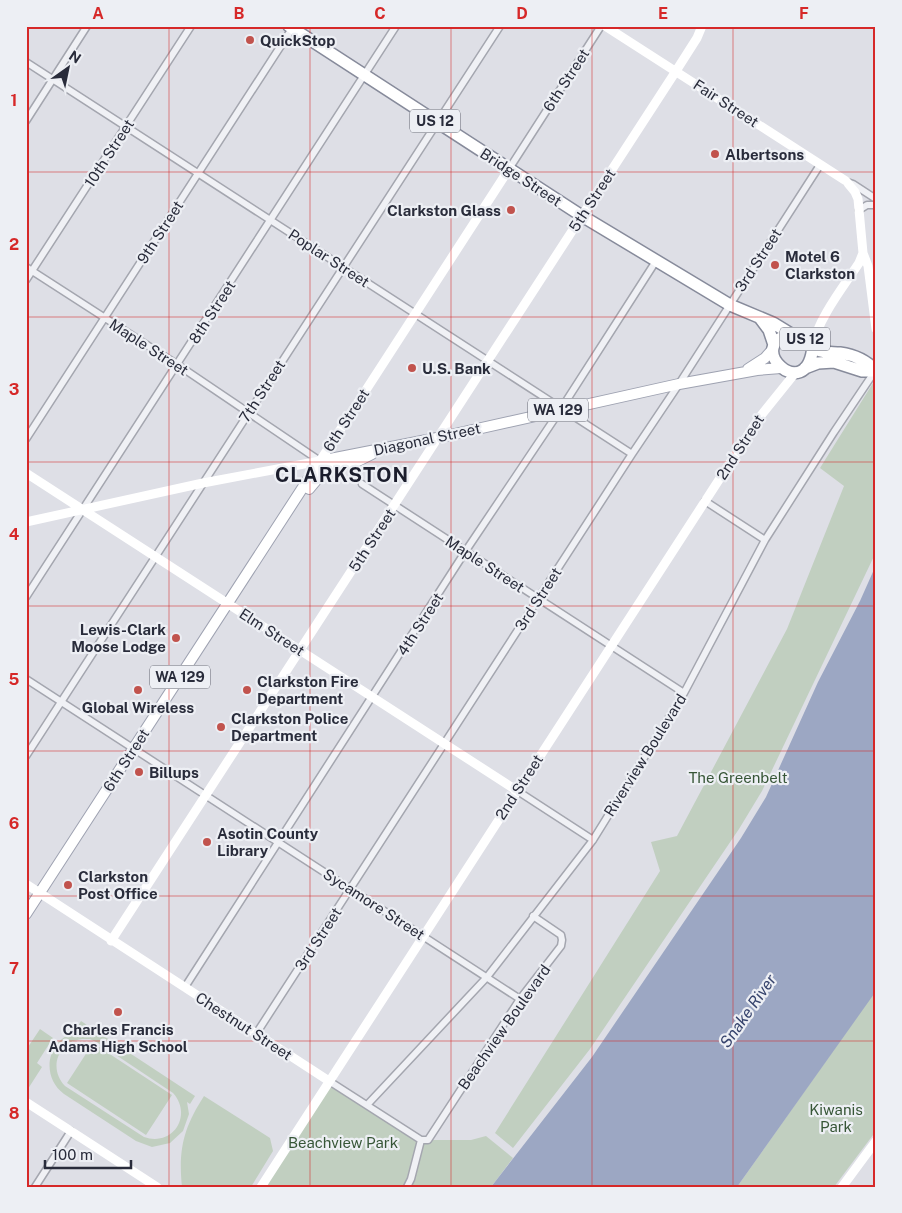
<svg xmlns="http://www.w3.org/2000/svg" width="902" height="1213" font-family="'Public Sans',sans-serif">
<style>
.green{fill:#c1cfc0;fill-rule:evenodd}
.water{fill:#9ca7c3}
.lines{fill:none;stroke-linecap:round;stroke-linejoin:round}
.street-casing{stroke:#a4a6af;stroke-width:9}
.primary-casing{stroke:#9ea2b1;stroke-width:12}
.highway-casing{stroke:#878b9b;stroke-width:14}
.street{stroke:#f0f1f5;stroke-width:6}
.secondary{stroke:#fff;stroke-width:9}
.primary{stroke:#fff;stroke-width:10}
.highway{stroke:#fff;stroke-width:11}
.grid{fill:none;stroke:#d62828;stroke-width:1;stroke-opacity:0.55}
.poi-dot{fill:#c1534d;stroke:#edeff4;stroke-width:2}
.labels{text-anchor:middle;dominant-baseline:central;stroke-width:4.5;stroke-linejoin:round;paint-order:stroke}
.shield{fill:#edeff4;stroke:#646672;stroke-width:1}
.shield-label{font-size:14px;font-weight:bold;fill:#292c3b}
.poi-label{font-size:15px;font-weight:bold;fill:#292c3b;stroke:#edeff4;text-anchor:start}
.street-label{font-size:15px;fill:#292c3b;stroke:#edeff4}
.park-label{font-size:15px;fill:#375637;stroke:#edeff4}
.water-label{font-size:16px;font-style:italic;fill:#36436c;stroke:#edeff4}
.district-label{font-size:20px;font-weight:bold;letter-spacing:1px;fill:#1b1d2c;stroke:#edeff4}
.neatline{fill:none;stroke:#d62828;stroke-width:2}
.grid-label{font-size:16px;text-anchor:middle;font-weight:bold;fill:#d62828}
</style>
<rect width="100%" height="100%" fill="#dedfe6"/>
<path class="green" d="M873,383l3,1v168l-114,239 -23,38 -149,220 -77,99 -18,-15 165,-262 -9,-29 26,-6 110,-207 57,-143 -24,-18z
M876,990v141l-42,56h-97z
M81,1021l114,75 -5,8 -3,-2 2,12 -6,17 -13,12 -18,4 -16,-6 -72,-47c-25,-19 -16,-57 15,-63l-3,-2zM82,1039h8l8,4 75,50c20,22 0,54 -29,44l-79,-51c-17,-18 -7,-44 17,-47z
M40,1029l13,9 -16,25 5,4 -16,25v-42z
M93,1043l79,52 -26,40 -79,-52z
M329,1081l92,59h50l15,-4 27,22 -22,29h-230z
M204,1096l66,42 3,13 -22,36h-69c-4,-38 2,-60 22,-91z"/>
<path class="water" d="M876,565v425l-2,4 -137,193h-246l101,-130 149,-219 25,-41 52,-115 42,-81z"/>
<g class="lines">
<g class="street-casing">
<path id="street" d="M26,62l606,392
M26,121l61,-95
M509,169l92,-143
M847,182l6,2 23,15
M859,210l8,-5h9
M26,267l152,98 142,96
M26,280l165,-254
M26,439l267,-412
M362,484l322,209
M705,501l60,39
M26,597l370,-571
M26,679l494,320
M26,756l474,-730
M516,790l77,50
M185,987l280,-435 96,-143 95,-148
M256,1034l376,-580 47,-70 141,-219
M329,1081l92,59 -10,39 -4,8
M367,1105l120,-128 106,-137 91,-147 81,-153 69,-108 41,-61
M421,1140h7l92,-141 41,-53 1,-6 -1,-5 -28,-19
M35,1187l36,-56"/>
</g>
<g class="primary-casing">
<path id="primary" d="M748,369l17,-11 8,-9
M309,489l15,-18 8,-4 26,-6 14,-7
M26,914l294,-453 117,-23 242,-54 78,-14 24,-2"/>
</g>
<g class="highway-casing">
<path id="highway" d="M289,26l293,190 148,89 43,18 18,11
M760,318l9,12 5,15
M794,334l8,2 11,10c-6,63 -74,-4 -19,-12z
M813,346c8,8 17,6 27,7 15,2 26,7 36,18
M805,368l13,-5 16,-1 28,9h14"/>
</g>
<use href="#street" class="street"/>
<path class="secondary" d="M605,26l241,155 9,11 3,7 5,54 5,13 8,63
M813,346c4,-26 31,-60 46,-83l4,-10
M26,473l490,317
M26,522l177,-39 117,-22 189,-292
M26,884l303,197
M111,941l565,-870 21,-33 5,-12
M26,1102l131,85
M261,1187l498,-769 37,-46
M842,1187l34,-46"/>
<use href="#primary" class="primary"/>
<use href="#highway" class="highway"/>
</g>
<path class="grid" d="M169,26v1161M310,26v1161M451,26v1161M592,26v1161M733,26v1161M26,172h850M26,317h850M26,462h850M26,606h850M26,751h850M26,896h850M26,1041h850"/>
<g class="poi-dot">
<circle cx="250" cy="40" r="5"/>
<circle cx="715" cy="154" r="5"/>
<circle cx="511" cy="210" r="5"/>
<circle cx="775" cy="265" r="5"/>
<circle cx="412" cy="368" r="5"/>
<circle cx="176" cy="638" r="5"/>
<circle cx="138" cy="690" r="5"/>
<circle cx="247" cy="690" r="5"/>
<circle cx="221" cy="727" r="5"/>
<circle cx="139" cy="772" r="5"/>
<circle cx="207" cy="842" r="5"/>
<circle cx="68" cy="885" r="5"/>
<circle cx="118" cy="1012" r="5"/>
</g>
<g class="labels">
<g class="shield">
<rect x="410" y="109.5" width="50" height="23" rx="4"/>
<rect x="780" y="327.5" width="50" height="23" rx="4"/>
<rect x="528" y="398.5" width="60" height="23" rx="4"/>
<rect x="150" y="665.5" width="60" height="23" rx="4"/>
</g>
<g class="shield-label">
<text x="435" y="121">US 12</text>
<text x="805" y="339">US 12</text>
<text x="558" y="410">WA 129</text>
<text x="180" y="677">WA 129</text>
</g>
<g class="poi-label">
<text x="260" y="40">QuickStop</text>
<text x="725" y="154">Albertsons</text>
<text x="501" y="210" text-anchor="end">Clarkston Glass</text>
<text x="785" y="256">Motel 6<tspan x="785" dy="17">Clarkston</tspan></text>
<text x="422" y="368">U.S. Bank</text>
<text x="166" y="629" text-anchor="end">Lewis-Clark<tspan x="166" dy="17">Moose Lodge</tspan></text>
<text x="257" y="681">Clarkston Fire<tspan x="257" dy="17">Department</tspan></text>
<text x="138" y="707" text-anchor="middle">Global Wireless</text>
<text x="231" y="718">Clarkston Police<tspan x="231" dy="17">Department</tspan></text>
<text x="149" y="772">Billups</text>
<text x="217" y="833">Asotin County<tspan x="217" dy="17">Library</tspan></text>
<text x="78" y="876">Clarkston<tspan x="78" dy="17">Post Office</tspan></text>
<text x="118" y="1029" text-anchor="middle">Charles Francis<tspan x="118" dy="17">Adams High School</tspan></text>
</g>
<g class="street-label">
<text transform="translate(566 80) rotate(-57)">6th Street</text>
<text transform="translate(726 103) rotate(33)">Fair Street</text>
<text transform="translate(109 153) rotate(-57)">10th Street</text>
<text transform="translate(521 177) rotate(33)">Bridge Street</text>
<text transform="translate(592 200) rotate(-57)">5th Street</text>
<text transform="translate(160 232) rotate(-57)">9th Street</text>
<text transform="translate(329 258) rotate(33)">Poplar Street</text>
<text transform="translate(758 260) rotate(-57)">3rd Street</text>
<text transform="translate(212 312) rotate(-57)">8th Street</text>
<text transform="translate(149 347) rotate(33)">Maple Street</text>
<text transform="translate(262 391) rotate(-57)">7th Street</text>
<text transform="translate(346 420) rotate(-57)">6th Street</text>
<text transform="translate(427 439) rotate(-12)">Diagonal Street</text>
<text transform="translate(740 447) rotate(-57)">2nd Street</text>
<text transform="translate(372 540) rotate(-57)">5th Street</text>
<text transform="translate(485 564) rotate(33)">Maple Street</text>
<text transform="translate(538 599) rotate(-57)">3rd Street</text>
<text transform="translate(420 624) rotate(-57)">4th Street</text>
<text transform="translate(272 632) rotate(33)">Elm Street</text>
<text transform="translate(645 755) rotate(-58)">Riverview Boulevard</text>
<text transform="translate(126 760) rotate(-57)">6th Street</text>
<text transform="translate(519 787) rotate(-57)">2nd Street</text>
<text transform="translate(374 904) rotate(33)">Sycamore Street</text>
<text transform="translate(318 939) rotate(-57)">3rd Street</text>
<text transform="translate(244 1026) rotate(33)">Chestnut Street</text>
<text transform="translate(504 1027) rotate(-55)">Beachview Boulevard</text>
</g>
<g class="park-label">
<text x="738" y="777">The Greenbelt</text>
<text x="836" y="1109">Kiwanis<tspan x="836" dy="17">Park</tspan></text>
<text x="343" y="1142">Beachview Park</text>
</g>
<g class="water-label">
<text transform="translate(748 1011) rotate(-55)">Snake River</text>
</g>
<g class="district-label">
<text x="342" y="475">CLARKSTON</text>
</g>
</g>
<rect width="902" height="1213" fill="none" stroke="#edeff4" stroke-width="55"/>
<g transform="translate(68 68) rotate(33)" stroke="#edeff4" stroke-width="4" paint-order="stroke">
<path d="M0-4L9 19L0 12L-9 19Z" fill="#292c3b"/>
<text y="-8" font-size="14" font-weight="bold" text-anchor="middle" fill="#292c3b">N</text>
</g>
<path d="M45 1160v8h86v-8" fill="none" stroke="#292c3b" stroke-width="2.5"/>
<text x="52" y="1160" font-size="15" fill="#292c3b" stroke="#edeff4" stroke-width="4" paint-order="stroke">100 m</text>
<rect x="28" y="28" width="846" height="1158" class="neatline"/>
<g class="grid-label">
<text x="98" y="19">A</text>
<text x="239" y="19">B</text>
<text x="380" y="19">C</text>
<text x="522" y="19">D</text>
<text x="663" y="19">E</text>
<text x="804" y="19">F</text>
<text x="14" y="106">1</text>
<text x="14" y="250">2</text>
<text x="14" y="395">3</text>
<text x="14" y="540">4</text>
<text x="14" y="685">5</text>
<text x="14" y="829">6</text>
<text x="14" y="974">7</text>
<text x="14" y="1119">8</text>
</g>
</svg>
